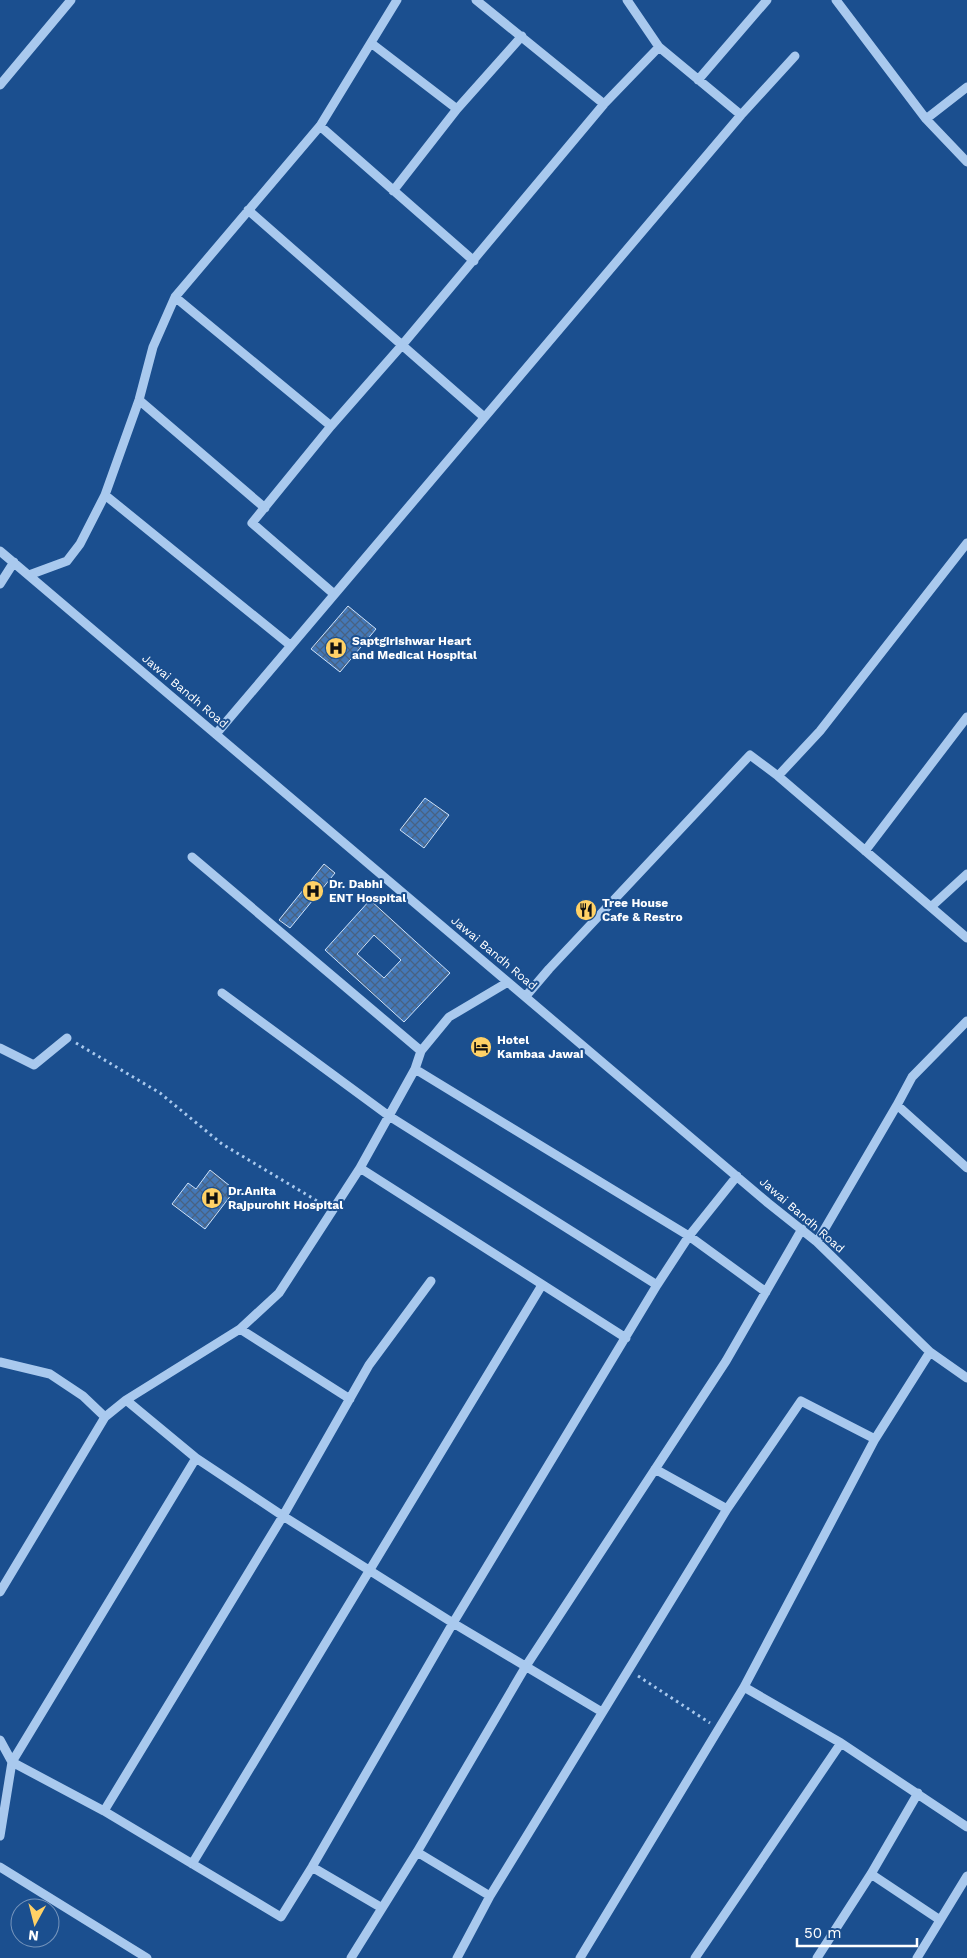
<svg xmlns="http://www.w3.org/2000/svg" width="967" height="1958" font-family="'Work Sans',sans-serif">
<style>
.building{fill:url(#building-cross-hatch);stroke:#cfe3fa;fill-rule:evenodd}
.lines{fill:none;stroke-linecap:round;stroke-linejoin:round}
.path{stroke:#a9c9ee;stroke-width:3;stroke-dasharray:2.5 4;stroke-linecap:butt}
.minor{stroke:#a9c9ee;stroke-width:9}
.labels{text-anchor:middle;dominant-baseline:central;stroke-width:4;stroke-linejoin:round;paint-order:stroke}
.poi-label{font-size:12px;font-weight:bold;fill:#fff;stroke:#1b4f8f;text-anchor:start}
.street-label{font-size:12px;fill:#fff;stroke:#1b4f8f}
</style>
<defs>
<pattern id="building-cross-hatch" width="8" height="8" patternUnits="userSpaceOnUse" patternTransform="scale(1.25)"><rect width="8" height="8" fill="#4478b7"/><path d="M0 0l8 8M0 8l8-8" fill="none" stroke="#486282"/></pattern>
</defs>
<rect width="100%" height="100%" fill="#1b4f8f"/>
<path class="building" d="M348,606l28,23 -36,43 -29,-23z
M425,798l24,17 -25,33 -24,-18z
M324,864l11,9 -45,55 -11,-8z
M370,900l80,73 -46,49 -79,-72zM374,935l27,25 -17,18 -27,-24z
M210,1170l25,20 -30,39 -33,-25 16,-21 8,6z"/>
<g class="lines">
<path class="path" d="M76,1043l84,50 62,51 102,61
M638,1676l72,47"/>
<path class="minor" d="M476,0l128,104
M627,0l32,47 82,68
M836,0l90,119 41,43
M371,43l86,66
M698,80l69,-80
M0,85l71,-85
M926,119l41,-32
M320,126l154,135
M393,191l64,-82 65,-73
M248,210l236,207
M175,297l156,129
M139,400l126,108
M105,495l185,150
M0,551l768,652 49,39 113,110 37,26
M29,575l38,-14 13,-17 25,-49 34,-95 14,-53 22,-50 145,-171 77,-126
M0,584l14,-22
M334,594l-82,-71 79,-97 72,-82 201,-240 55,-57
M216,734l525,-619 54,-59
M778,776l42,-45 147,-188
M865,851l102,-134
M192,857l229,194
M932,906l35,-32
M222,993l167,123 268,169
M526,996l23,-27 201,-214 28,21 189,162
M0,1048l34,17 33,-27
M415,1069l274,167 77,56
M897,1105l15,-28 55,-56
M360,1168l266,170
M817,1242l80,-137 70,63
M240,1329l110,70
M0,1362l50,12 33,22 22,21
M126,1400l70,58 87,58 170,107 149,89
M196,1458l-184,304 92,49 177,106 31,-50 141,-244 204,-338 32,-49 48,-60
M655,1469l72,40
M0,1592l105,-175 21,-17 114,-71 39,-36 81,-125 55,-99 6,-18 28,-34 59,-35
M744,1687l97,56 126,84
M0,1740l12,22 -12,74
M104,1811l179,-295 86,-151 62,-84
M417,1852l73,44
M192,1864l350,-579
M0,1867l147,91
M312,1867l70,41
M871,1874l69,46
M351,1958l66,-106 109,-186 200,-305 76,-132
M457,1958l33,-62 237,-387 74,-108 74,38
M580,1958l164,-271 131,-248 55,-87
M695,1958l146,-215
M817,1958l54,-84 47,-81
M917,1958l50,-82"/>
</g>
<defs>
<g id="hospital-disc" transform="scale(1.125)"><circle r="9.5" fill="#ffd166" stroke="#1b4f8f"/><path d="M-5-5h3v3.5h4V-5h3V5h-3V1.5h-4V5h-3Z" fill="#111"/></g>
<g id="restaurant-disc" transform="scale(1.125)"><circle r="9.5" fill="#ffd166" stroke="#1b4f8f"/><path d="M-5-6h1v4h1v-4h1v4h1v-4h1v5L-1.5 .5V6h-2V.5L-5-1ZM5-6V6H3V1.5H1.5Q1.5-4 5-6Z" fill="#111"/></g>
<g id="hotel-disc" transform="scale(1.125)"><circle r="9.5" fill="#ffd166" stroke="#1b4f8f"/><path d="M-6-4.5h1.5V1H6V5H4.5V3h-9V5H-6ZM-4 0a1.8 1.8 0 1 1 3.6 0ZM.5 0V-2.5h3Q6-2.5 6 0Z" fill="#111"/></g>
</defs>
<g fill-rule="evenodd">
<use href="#hospital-disc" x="336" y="648"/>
<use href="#hospital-disc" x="313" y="891"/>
<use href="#restaurant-disc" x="586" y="910"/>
<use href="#hotel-disc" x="481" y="1047"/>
<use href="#hospital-disc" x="212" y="1198"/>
</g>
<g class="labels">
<g class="poi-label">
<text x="352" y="641">Saptgirishwar Heart<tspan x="352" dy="14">and Medical Hospital</tspan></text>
<text x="329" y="884">Dr. Dabhi<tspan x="329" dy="14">ENT Hospital</tspan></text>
<text x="602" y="903">Tree House<tspan x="602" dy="14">Cafe &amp; Restro</tspan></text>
<text x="497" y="1040">Hotel<tspan x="497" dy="14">Kambaa Jawai</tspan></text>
<text x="228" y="1191">Dr.Anita<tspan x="228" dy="14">Rajpurohit Hospital</tspan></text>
</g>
<g class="street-label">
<text transform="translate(185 691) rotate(40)">Jawai Bandh Road</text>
<text transform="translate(494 953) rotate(40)">Jawai Bandh Road</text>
<text transform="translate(802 1215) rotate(41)">Jawai Bandh Road</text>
</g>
</g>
<g transform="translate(35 1923) rotate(187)"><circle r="24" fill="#1b4f8f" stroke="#7695bc"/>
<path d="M0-4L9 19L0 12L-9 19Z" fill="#ffd166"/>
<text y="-8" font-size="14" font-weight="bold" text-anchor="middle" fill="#ffffff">N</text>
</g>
<path d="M797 1938v8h120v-8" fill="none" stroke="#ffffff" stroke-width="2.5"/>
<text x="804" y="1938" font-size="15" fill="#ffffff" stroke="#1b4f8f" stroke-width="4" paint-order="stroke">50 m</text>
</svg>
